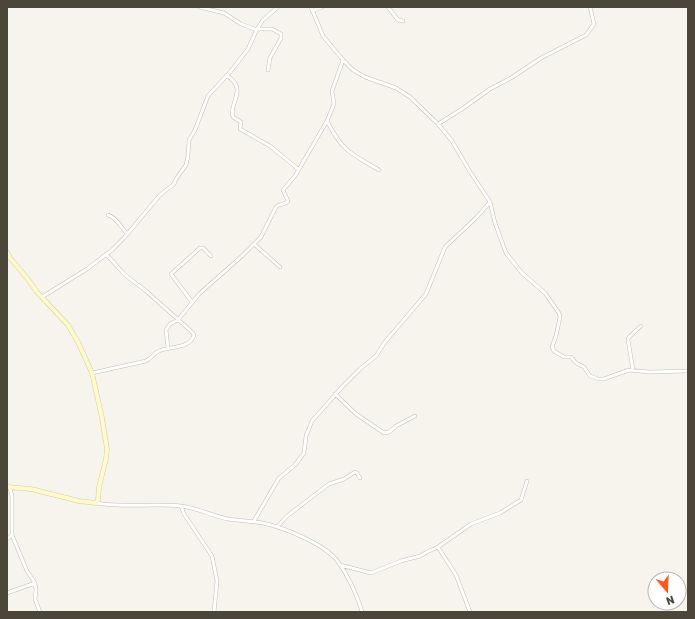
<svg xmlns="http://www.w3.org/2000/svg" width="695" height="619" font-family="Rubik,sans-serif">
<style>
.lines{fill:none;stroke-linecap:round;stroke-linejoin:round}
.street-casing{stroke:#c2beae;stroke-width:4}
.secondary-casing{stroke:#d7ce9b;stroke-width:5}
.street{stroke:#fff;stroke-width:3}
.secondary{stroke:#fff9cd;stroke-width:4}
</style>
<rect width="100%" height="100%" fill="#f6f4ec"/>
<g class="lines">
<g class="street-casing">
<path id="street" d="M199,7l25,6 17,11 13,5h18l9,5v4l-11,20 -2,12
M311,7l12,29 20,24 10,10 12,7 31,11 14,9 28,27 14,17 17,29 21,32 5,21 11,30 16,20 23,20 14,20 1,4 -4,19 -4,11 2,4 10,6h7l5,6 8,4 6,9 8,3h6l25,-9 20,2 39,-1
M388,7l10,13 5,1
M312,11l10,-4
M227,75c3,3 7,6 9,10 5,10 -7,22 -3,32l8,5 -1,7 30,17 28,23
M327,121c16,31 23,32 52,49
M438,124l24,-15 28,-20 21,-11 30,-20 45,-23 8,-11 -4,-17
M108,215c8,2 14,13 19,19
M254,244l26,23
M42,297l45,-28 25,-19 12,-12 36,-43 14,-11 2,-5 10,-14 2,-9 1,-16 6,-10 13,-34 23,-25 17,-22 9,-20 6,-9 15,-13
M192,302l-21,-28 29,-26h3l8,8
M168,348l-2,-18 4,-6 8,-4 21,-26 43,-38 19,-19 15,-30c3,-4 8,-1 12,-6l-5,-11 12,-14 32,-55 7,-17 -2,-13 11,-31
M633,370l-5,-30 1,-3 12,-11
M92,373l54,-12c6,-3 8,-8 13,-10 11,-5 31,-2 35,-16l-2,-3 -46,-41 -21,-16 -19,-21
M335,394l21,20 28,19 5,-1 7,-6 19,-10
M10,487l2,10v38l15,36 8,12 1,7 -1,9 5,13
M96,503c28,5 57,0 85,3 17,2 31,10 47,13 13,2 27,2 39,5 20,5 51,18 66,32 11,10 25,41 29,56
M181,506l3,8 28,42 5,25 -3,31
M254,521l25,-43 16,-13 9,-12 2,-17 6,-15 31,-35 17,-17 16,-13 9,-14 41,-48 19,-47 32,-30 13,-15
M277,527l10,-11 42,-32 15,-5 11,-7 2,1 3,5
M7,539l5,-4
M438,547l18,28 14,37
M340,565l31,8 30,-12 19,-5 7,-4 11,-5 33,-23 29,-11 21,-13 6,-19
M7,593l28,-10"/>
</g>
<g class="secondary-casing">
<path id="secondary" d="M7,252l3,6 17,20 10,14 31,33 10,17 14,31 10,45 5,31 -1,10 -7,28 -1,13 -2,3 -17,-2 -48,-12 -24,-2"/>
</g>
<use href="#street" class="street"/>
<use href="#secondary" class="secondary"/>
</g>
<rect width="695" height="619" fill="none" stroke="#4b4639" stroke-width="16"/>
<g transform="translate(667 591) rotate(161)"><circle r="19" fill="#ffffff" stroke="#b7b5b0"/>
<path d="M0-3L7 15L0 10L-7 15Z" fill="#fe581b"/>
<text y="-6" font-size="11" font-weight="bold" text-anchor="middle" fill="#4b4639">N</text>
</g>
</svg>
